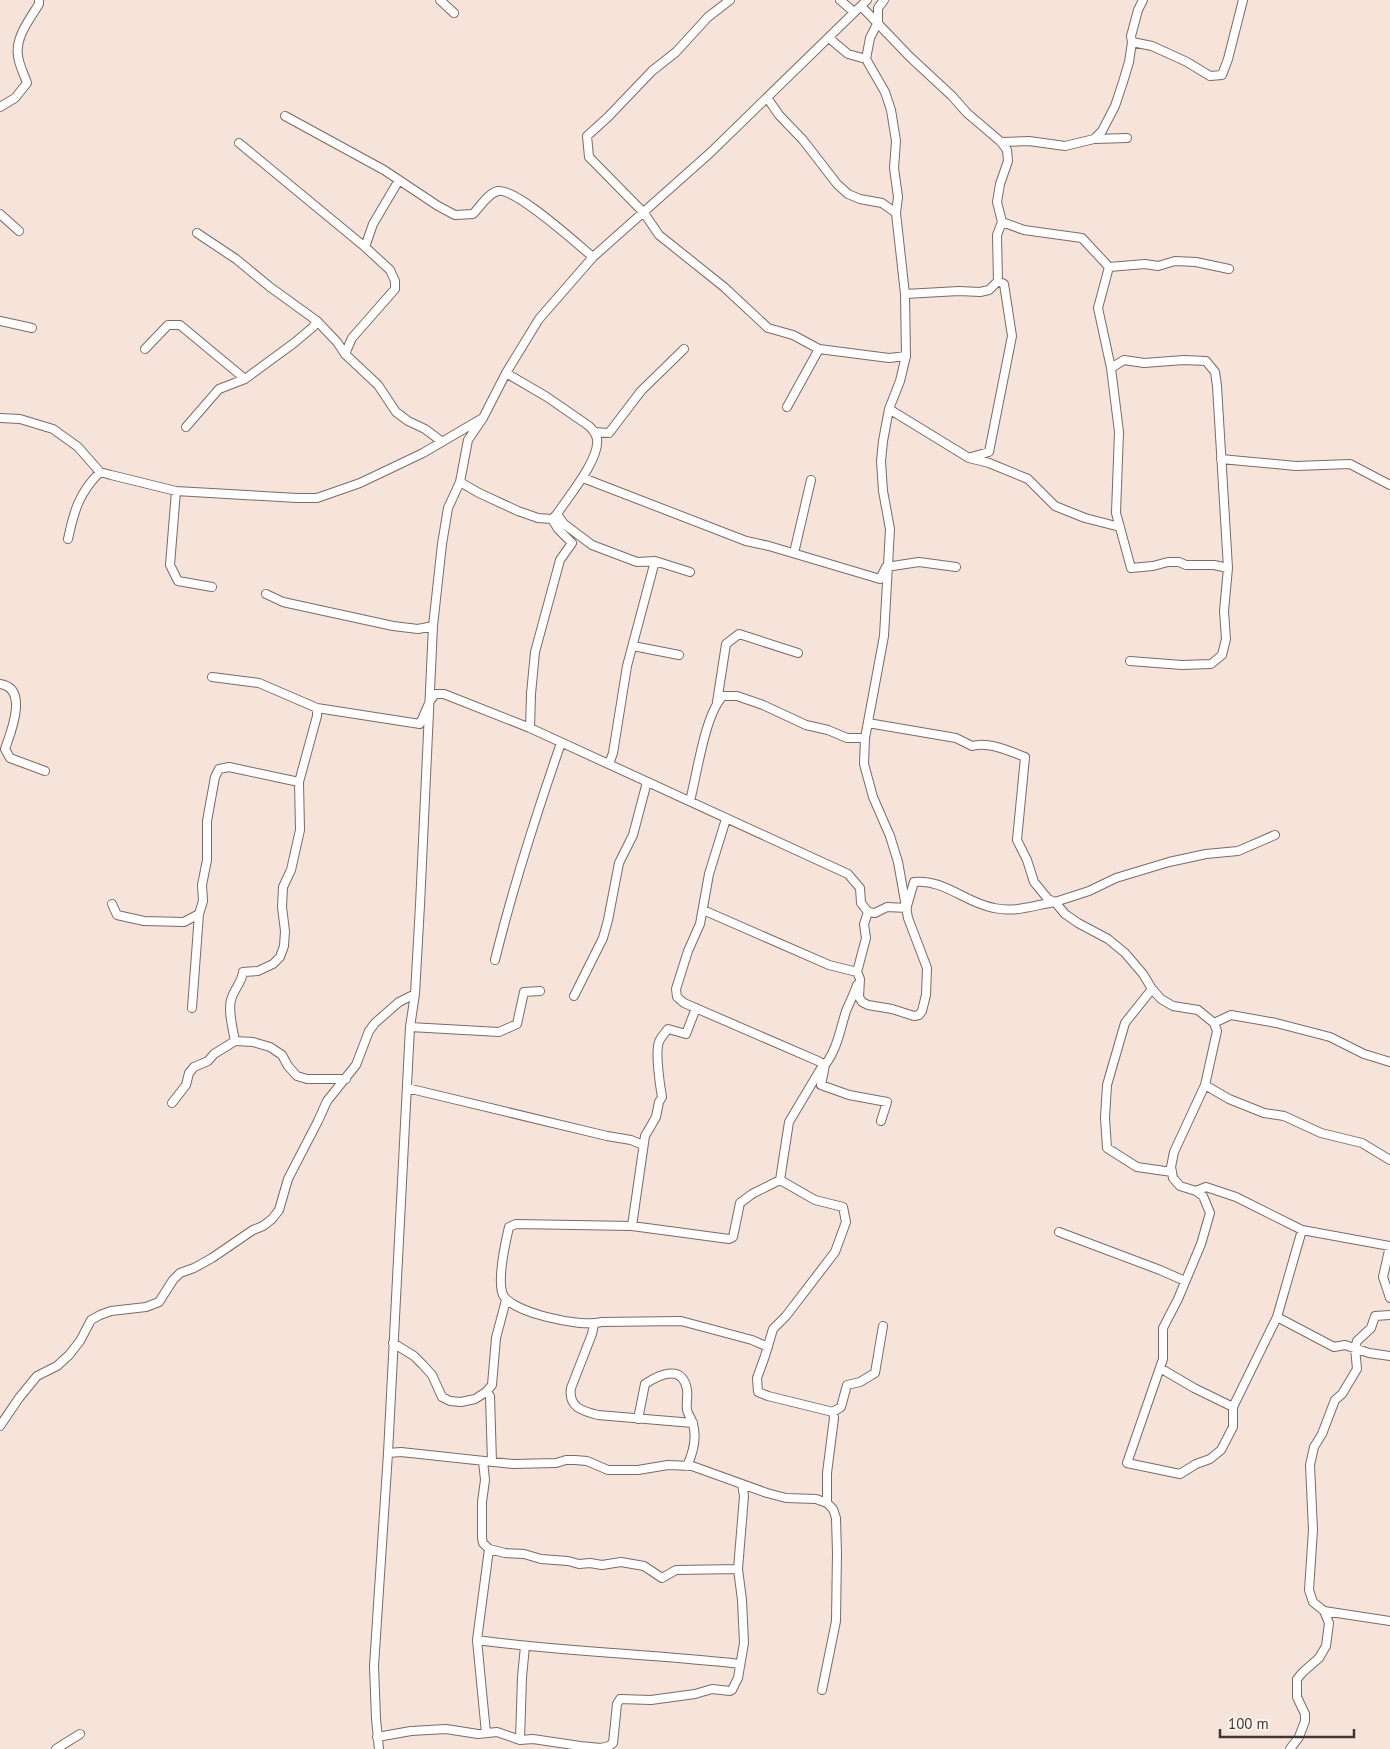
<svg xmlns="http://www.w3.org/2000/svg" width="1390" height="1749" font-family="'PT Sans',sans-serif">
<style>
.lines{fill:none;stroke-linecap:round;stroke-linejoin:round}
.street-casing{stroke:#7b6b63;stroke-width:10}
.street{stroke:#fff;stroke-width:8}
</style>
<rect width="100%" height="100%" fill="#f6e4db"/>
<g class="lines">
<g class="street-casing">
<path id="street" d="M440,0l14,13
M730,0l-22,17 -32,35 -24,19 -44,46 -21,19 2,21 55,56 15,22 65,52 44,41 25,7 26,14 70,9 17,-2
M840,0l14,12
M861,6l49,51 42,39 15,17 34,29 6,8 1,11 -8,23 -3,18 5,20 -5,13 1,46 -9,9 -9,2 -21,-1 -54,3
M829,38l19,16 18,5
M1132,42l20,4 35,16 23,14 12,-1 6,-16 15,-59
M768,99l11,16 24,25 34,44 11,10 12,5 22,4 14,10
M0,107l15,-9 12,-15c-3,-9 -8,-18 -9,-27 -3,-19 12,-37 21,-52v-4
M285,116l99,54 54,36 17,9 18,-1c7,-7 15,-21 25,-23 18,-3 79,53 95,66
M1094,139l33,-1
M1001,142l28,-1 36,5 29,-7 8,-8 13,-25 8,-24 6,-20 3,-20 -1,-6 7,-26 5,-10
M239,143l126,104 25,23 5,11v8l-43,49 -7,16
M0,214l19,17
M1002,222l22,8 58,8 27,29
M197,233l39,26 34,28 47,34 20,21 8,12 33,31 18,27 12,9 17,8 16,12
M365,247l8,-23 26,-44
M1109,267l-11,41 13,60 8,64 -3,81 15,55 22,-2 15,-4h11l7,3h28l14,3
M1109,267l36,-3 13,2 17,-5 21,1 33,7
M0,321l32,7
M145,349l23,-24h12l65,54
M1111,368l13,-8 20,3 40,-3 22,1 9,11 2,14 11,182 -4,43 2,28 -4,16 -11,9 -29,1 -52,-4
M506,373l41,24 42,29c4,4 7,7 8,13 3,20 -29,58 -40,75
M787,407l32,-58
M889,409l80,49 20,5 39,16 27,27 30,12 35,9
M0,418l20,1 33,10 25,18 22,25 11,3 65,16 121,7h20l43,-15 63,-30 58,-34
M186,427l33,-38 26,-10 49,-36 19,-16 4,-6
M594,432l15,1 32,-42 43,-42
M971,457l18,-5 23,-116 -8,-52 -6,-3
M1221,459l75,7 54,-2 40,21
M583,478l163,63 23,5 111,33 6,-12 33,-5 37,5
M460,482l19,11 39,18 20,7 14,1 5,-5 7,10 28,21 45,17 18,-1 35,11
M176,491l-6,74 8,16 34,6
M68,539c6,-28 11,-46 32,-67
M794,553l17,-73
M266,594l17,8 110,24 25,3 15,-3
M633,646l46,9
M212,677l47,6 58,25 103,16 10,-23 5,-7h9l86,34 318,146 12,14 1,15 7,9 7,1 12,-6 20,1
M0,684c29,4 11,48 5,65l5,9 35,13
M717,702l9,-58 13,-10 59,19
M868,723l88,15 16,8c17,-5 37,5 53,11l-8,83 10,20 7,22 14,17 7,3 34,-11 27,-13 53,-16 37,-8 32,-3 37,-16
M530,728l1,-34 4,-42 25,-92 12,-17 -14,-14 -6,-10
M609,764l4,-11 14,-87 28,-105
M690,801c7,-27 15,-87 33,-105h14l26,9 43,20 22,5 19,8h18
M726,819l-17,55 -9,50 -12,27 -12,38 1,8 7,6 134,58 7,4 -4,20 28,10 38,7 -6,19
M112,904l5,11 27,6 40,1 15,-8 4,-13 -1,-16 5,-25v-39l8,-44 4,-8 10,-2 70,15
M907,906l7,-24c31,-3 51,21 80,26 21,5 41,-3 61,-6l10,12 13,9 30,16 17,14 18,21 9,15 9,10 12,7 25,4 16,13 3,8 -12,54 -31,67 -3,15 2,11 7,8 16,5 7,5 7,17 -9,31 -23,55 -15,29v31l-36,104 53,11 16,-10 14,-5 11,-9 12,-23v-20l44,-90
M703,910l126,55 28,7
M868,912l-4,12 2,14 -9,34 3,7 -1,18 3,5 6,3 24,4 22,7 5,-1 3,-4 4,-16 1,-27 -19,-50 -10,-56 -8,-26 -17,-39 -9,-33 1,-26 19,-102 6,-107 -7,-38 -2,-30 2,-20 6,-32 11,-28 6,-25 -1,-62 -9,-81 2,-16 -4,-29 2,-27 -5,-31 -6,-18 -19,-33 4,-21 8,-16v-14l6,-8
M495,960c18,-73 41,-145 66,-217
M1152,989l-27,34 -18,62 -2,33 2,30 30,19 35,5
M574,996l29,-58 5,-18 11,-57 14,-28 14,-53
M192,1008l7,-94
M1214,1023l17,-8 45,8 54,14 34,17 26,8
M410,1027l89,5 18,-8 7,-32 16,-1
M235,1041c-2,-11 -8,-33 -3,-44 3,-9 10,-15 11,-25l15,-1 15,-7 7,-7 4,-11 1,-15 -3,-24 1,-20 8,-17 9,-40 -1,-48 18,-66v-8
M1205,1085l24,14 35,14 20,3 37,17 41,10 28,17
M407,1088l200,48 24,4 12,5
M172,1103l14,-18 3,-12 5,-6 14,-6 6,-7 21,-13 18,1 17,5 12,8 6,11 9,10 10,3h39
M780,1180l35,20 28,7 3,15 -11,30 -49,64 -13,13 -8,27 -8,22 1,14 10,4 65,16 1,6 -7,55v30
M780,1180l9,-58 31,-52c16,-14 20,-40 26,-59 4,-9 8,-17 11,-26
M1196,1191l10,-4 30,10 66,33 88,16 -7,31 7,21
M632,1226l13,-90 11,-19 3,-15 3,-5c-2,-11 -7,-45 -3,-55 1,-4 6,-9 9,-13l18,5 10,-26
M1302,1230l-25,87 57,30 11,-2 24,8 21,3
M1059,1232l101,38 25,11
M594,1324l-2,10 -21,54c-3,19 11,23 27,27l95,8
M393,1343l21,13 9,9 9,10 10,22 8,4 11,1 14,-3 11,-7 6,-7 4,-47 10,-38
M768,1347l-16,-7 -71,-19 -80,1c-19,6 -95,-10 -99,-30 -4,-16 3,-48 7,-65l7,-3 116,2 97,13 4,-2 7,-34 12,-9 28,-14
M1160,1368l34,20 39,19
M486,1392l4,4 2,66
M833,1412l8,-5 6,-22 13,-3 15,-9 8,-47
M638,1419l7,-35c15,-10 38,-20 42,6 1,6 -1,13 0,20 1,5 5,9 6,14 4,14 0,29 -6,42
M0,1426l19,-28 18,-22 20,-10 12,-11 11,-14 11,-21 9,-5 11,-4 35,-4 13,-5 14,-22 7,-7 14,-5 18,-10 41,-28 10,-4 9,-7 7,-9 9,-31 30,-58 9,-20 29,-36 13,-34 6,-8 24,-21 16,-8
M388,1453l13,-1 112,12 43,-1 10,-3h9l12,1 21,9h30l30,-5 24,1 75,27 19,5 30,1 11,4 6,6 3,9 1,35 -1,68 -14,69
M483,1461l2,19 -3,22v36l1,5 6,6 16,4 19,1 17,5 27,2 11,3 11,-1 12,2 19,-3 23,4 18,12 14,-8 62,-1
M1324,1611l66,10
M477,1640c87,12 176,14 263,24
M486,1733l-9,-93 12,-91
M377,1737l34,-6 35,-2 32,5 19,-2 23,8 13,-1 47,7 21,2 8,-2 4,-3 4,-39 3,-5 31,1 44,-6 17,-5 18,2 2,-1 6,-12 6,-35 -2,-43 -4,-31 6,-73 -2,-12
M520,1740l2,-63 3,-31
M56,1749l24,-15
M379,1749l-3,-30 -2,-53 14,-213 22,-426 5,-33 5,-89 13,-279 9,-82 6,-36 12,-26 8,-42 15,-22 23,-45 33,-54 54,-62 117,-104 157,-153
M1290,1749l9,-12 6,-16v-7l-8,-17v-18l6,-7 16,-14 7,-12 3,-23 -5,-12 -11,-9 -4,-12 4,-60 -3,-65 4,-18 8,-13 13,-34 7,-6 15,-25 -2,-21 2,-7 14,-13 4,-12 15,-1"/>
</g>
<use href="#street" class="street"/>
</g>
<path d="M1220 1729v8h134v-8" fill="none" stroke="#3e3733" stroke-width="2.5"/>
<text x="1228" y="1729" font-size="15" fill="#3e3733" stroke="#fdf3ed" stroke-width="4" paint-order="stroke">100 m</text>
</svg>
